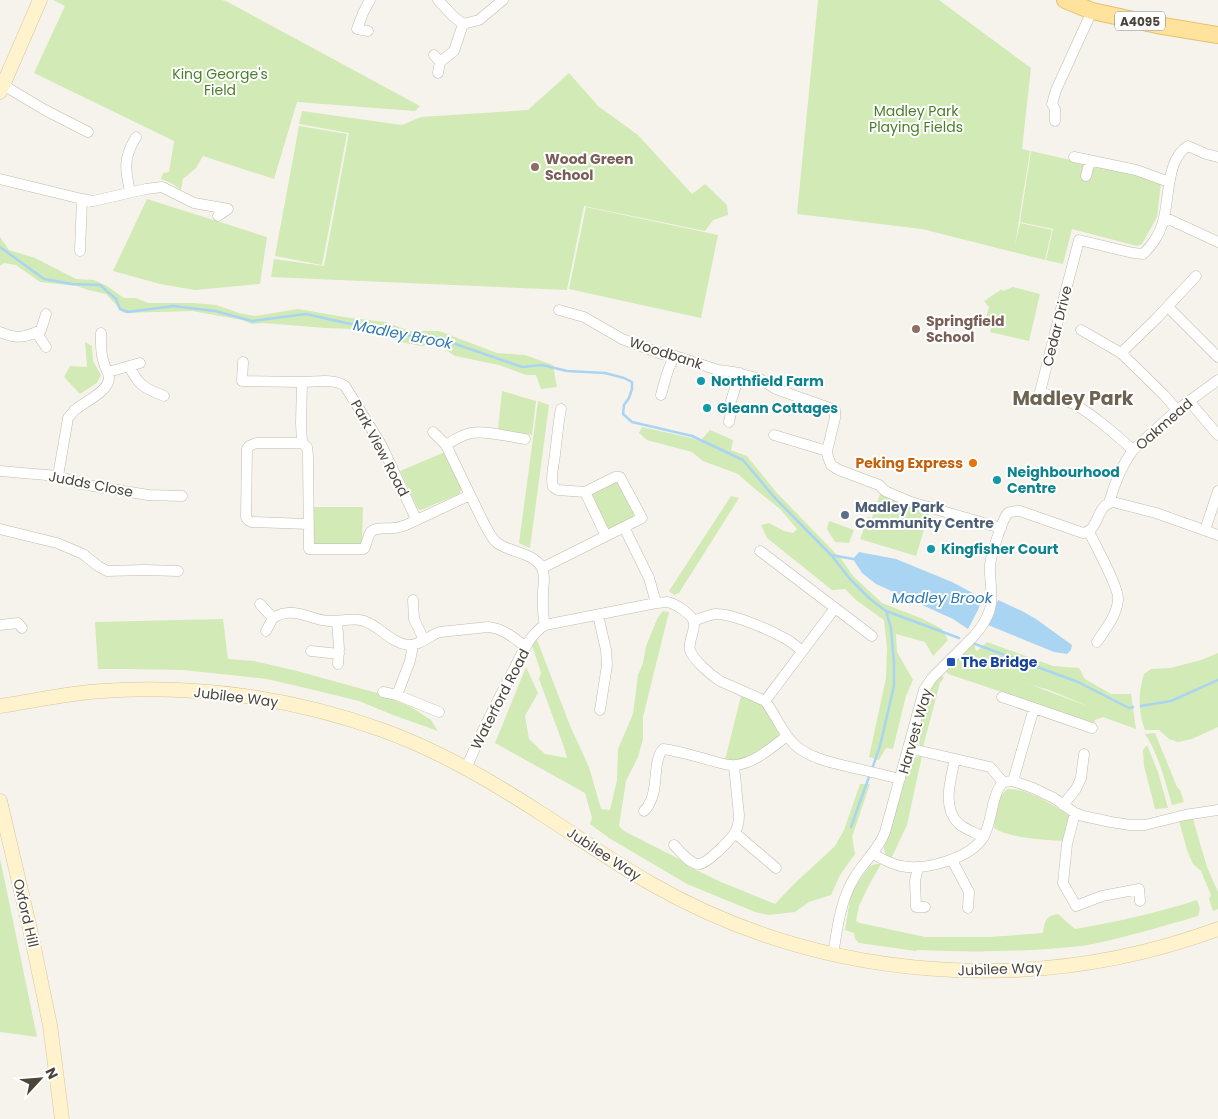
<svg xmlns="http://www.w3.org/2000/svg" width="1218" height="1119" font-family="Poppins,sans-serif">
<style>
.green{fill:#d2eab5;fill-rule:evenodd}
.water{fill:#a9d4f2}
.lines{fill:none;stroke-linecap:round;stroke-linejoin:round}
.stream{stroke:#a9d4f2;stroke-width:2.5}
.street-casing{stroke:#c2bbae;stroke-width:11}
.secondary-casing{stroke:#d6c79b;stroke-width:15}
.primary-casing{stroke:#e6c16a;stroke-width:18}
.street{stroke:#fff;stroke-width:10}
.secondary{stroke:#fff3cd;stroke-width:14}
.primary{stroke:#ffe39c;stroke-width:16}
.education-dot{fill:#8d6e63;stroke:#fff;stroke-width:2}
.culture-dot{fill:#0f9aa8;stroke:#fff;stroke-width:2}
.food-dot{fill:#e8710a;stroke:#fff;stroke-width:2}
.service-dot{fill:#5c6f8a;stroke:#fff;stroke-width:2}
.transit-dot{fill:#1a4fb4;stroke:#fff;stroke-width:2}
.labels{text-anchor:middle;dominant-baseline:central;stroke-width:4;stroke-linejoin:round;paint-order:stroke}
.shield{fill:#fff;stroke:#817c74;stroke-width:1}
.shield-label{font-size:12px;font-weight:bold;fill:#4b4439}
.park-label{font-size:14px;fill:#4a7f2a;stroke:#fff}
.education-label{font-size:14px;font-weight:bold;fill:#785e54;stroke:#fff;text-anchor:start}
.street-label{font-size:14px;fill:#4b4439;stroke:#fff}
.culture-label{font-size:14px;font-weight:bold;fill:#0d838f;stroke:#fff;text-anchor:start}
.food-label{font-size:14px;font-weight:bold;fill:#c56008;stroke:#fff;text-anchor:end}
.service-label{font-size:14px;font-weight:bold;fill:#4e5e75;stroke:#fff;text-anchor:start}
.transit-label{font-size:14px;font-weight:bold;fill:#164399;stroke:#fff;text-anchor:start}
.water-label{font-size:15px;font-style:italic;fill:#2e7ab2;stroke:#fff}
.district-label{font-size:19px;font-weight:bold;fill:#6e6250;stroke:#fff}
</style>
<rect width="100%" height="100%" fill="#f6f3ec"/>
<path class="green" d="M53,0h168l5,1 194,105 -5,5 -118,-9 -23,77 -71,-23 -7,12 -13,11 -2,11 -10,-7 -10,-4 2,-6 6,-1 5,-31 -140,-68 31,-67z
M818,0h121l92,68 -9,81 8,2 -15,94 5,-22 32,7 -7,30 -123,-31 -125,-15z
M569,73l29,33 40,29 54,59 13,-10 22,21 1,10 -15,5 -8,11 -121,-25 -17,84 -296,-13 3,-18 50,7 25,-133 -50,-9 3,-13 100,14 19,-8 107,-7z
M299,126l48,8 -25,131 -47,-9z
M1031,151l113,26 17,6 -4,34 -15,27 -5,2 -65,-17 -9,35 -17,-4 7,-31 -33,-7z
M147,199l120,38 -7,47 -65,6 -35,-6 -47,-13z
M586,207l132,28 -17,83 -132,-29z
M0,237l9,13 26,8 41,21 18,1 13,6 17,12h12l12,5h45l23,2 23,8 16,3 43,-7 46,8 41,5 25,9h29l58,22 28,2 28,10 4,22 -16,2 -5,-14h-10l-27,-10 -44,-9 -19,-12 -15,2 -20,-4 -22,-8 -24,-5 -30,-1 -61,-5 -12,1 -10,-4 -50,-9 -68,2 -18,-19 -18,-4 -11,-4 -37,-4 -24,-17 -12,-2 -4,3z
M1013,287l27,7 -11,47 -39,-9 1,-4 -7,-2 5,-19 -5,-6 18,-12 1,2z
M85,342l7,4 1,15 8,14 -4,8 -17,11 -16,-17 6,-11 17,1z
M502,391l34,10 -4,34 -34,-6z
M538,401l11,4 -19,143 -11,-5z
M642,427l49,11 9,3 10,-11 23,10 -2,10 16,6 29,36 66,68 11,16 29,27 41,16 19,10 6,11 -15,16 -8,-14 -29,-8 1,18 16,28 -7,16 -13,53 -7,-1 -7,12 -10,-3 17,-79 1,-30 -3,-28 -28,-20 -11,-11 -13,1 -65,-52 -6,-13 8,-2 15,8 9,2 4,-4 -17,-20 -25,-20 -17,-15 -35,-13 -11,-9 -45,-12 -8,-7z
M445,452l17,37 -3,5 -38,16 -3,-1 -18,-38z
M619,481l15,31 -1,5 -25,14 -18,-36 3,-4z
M880,494l49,19 -13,43 -56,-17 8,-22 4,1z
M731,496l8,2 -60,95 -5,2 -5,-4z
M313,507h50l-1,35 -1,2h-46l-2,-2z
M829,521l25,9 -5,13 -14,-1 -8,-13z
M663,611l6,1 -26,105v22l-5,18 -12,24 -7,45 5,5 55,28 17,11 25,12 54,22 18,-19 42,-39 9,-16 16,-46h10l-18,53 3,17 -15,21 -9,20 -22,7 -14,10 -26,3 -14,-3 -68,-28 -78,-46 -19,-14 2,-6 -7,-25 -90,-50 31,-76 12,26 -13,23 4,23 16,15 22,4 -3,-11 -25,-68 2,-6 -9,-28 5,-5 34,88 18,39 12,42 9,1 7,-30 1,-31 15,-35 5,-39 5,-12 3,-17 12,-29z
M223,619l5,40 26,2 43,10 80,22 34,14 20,13 7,11 -45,-16 -34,-14 -45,-11 -47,-11 -84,-9 -56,-1h-29l-3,-47z
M987,642l66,24 26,2 6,11 26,15h20l5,35 -33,-12 -8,3 -2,5 -79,-29 -66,-22 -2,-3 27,-27 2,1v4l2,2zM1025,683l27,8 38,16 -64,-24z
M1218,653v74l-26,12 -14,3 -9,-3 -10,-9h-14c-7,-19 -7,-37 -1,-56l7,-5 19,-1 31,-8z
M941,675l3,3 -4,5 -17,64 -7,-6c1,-22 9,-51 25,-66z
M741,696l21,7 17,30 -1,5c-19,13 -29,24 -53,22z
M1155,733l22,54 3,3 4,12 -12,3c-7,-24 -13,-50 -27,-71z
M1147,745l11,27 10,36 -13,1 -11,-43 -1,-16z
M922,756l-15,69 -16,34 -6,-5 -1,-7 8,-23 18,-62 5,-5z
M1007,789c20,-1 45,15 61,26l1,1 -5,25c-18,-1 -56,-3 -70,-13 2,-13 3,-30 13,-39z
M1193,819l14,48 11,25v17l-5,2 -4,-12 2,-4 -10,-24 -8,-7 -6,-14 -8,-29z
M0,858l37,179 -37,-5z
M876,864h5l-12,21 -10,21 -3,15 4,2 65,14h65l53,-4c2,-12 2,-17 15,-19l17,15c41,-7 82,-16 122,-29l3,9 -2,7c-38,11 -77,23 -116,30 -11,1 -23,2 -34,3 -44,3 -87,3 -131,1l-1,1 -57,-8 -4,-4 -1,-6 -9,-3 5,-31 4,-11 16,-22z"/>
<path class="water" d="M859,552l37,7 56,23 30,16 -4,12 -10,19 -15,-10 -77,-35 -14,-11 -9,-14z
M998,600l24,11 14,8 36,26 -1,5 -4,4 -13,-2 -66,-27 5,-10z"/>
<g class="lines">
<path class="stream" d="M0,247l44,32 28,5 28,1 16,14 4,10 8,3 45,-6 42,5 37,10 54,-7 40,9 39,6 26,7 27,2 84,29 20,-2 25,6 38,2 19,5 8,4v7l-3,9 -5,7 -1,9 9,8 60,14 51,24 31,37 57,58 22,4
M832,556l18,23 20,20 16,12 5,17 3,35v23l-14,60 -8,23
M886,611l73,27
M975,644l103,38 51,26 4,-1
M1141,706l30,-5 47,-21
M851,827l19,-53"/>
<g class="street-casing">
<path id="street" d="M438,0l15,16 10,8 16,-4 24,-20
M368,31l-11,-2 6,-16 7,-13
M434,55l6,7 14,-11 9,-27
M438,73l2,-11
M3,85l42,25 43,22
M1055,121v-12l-3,-5 4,-14 36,-79
M1074,157l62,13 33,12
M1086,176l4,-15
M0,179l82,20 11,2 53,-12 16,-2 32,16 34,6 -10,7
M130,192c-5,-24 -7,-33 6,-55
M1164,217l54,25
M80,251l2,-52
M1168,307l50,50
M559,310l25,7 38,22 40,15 13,2 43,14 16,2 26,7 16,10 59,21v8l-8,33 1,6 3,8 8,5 40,15 6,6 26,11 90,26
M1081,330l40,23 43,42 13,15
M0,332c16,7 25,6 41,-2l5,-16
M36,332l10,15
M1121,353l36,-35 39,-42
M243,362l-1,19 60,1
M129,366c10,20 15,22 35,30
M108,372l32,-9
M661,395c4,-14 6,-27 14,-39
M1189,401l29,34
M729,422l2,-9 -1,-9 10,-31
M433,432l13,13 24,50
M774,435l53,16
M302,443h-46l-7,3 -2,3 -1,68 2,3 4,2 56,2
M446,445c8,-5 15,-10 25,-12 14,-3 39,4 54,6
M1133,450c-18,-16 -38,-34 -59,-46 -11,-5 -22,-8 -34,-12l22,-87 17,-65 54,13 10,1c8,-7 16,-19 19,-29 8,-22 3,-66 26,-79l18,8 12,3
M0,471l58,5 23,8 67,11 34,1
M58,476l10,-58c3,-3 5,-7 8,-9 9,-7 33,-18 33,-31 0,-6 -4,-9 -5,-15 -4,-10 -3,-20 -3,-30
M585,492l30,-15h5l22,41 -36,18
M1109,503c5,-18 13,-38 24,-53l44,-40 41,-30
M416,519l-34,-73 -37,-60c-11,-8 -30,-4 -43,-4l-1,41 1,20 5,4 1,9 1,93h55c3,-5 3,-11 6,-16 5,-7 16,-4 24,-5 4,0 8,-2 12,-3l64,-30c6,11 18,40 26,47 13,11 38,10 46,26 3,7 2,16 1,23 0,12 -1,23 2,34 -17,10 -26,35 -35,52 -16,30 -31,60 -44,92
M624,527l25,51 7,25
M0,529l57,14 26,11 15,12 9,5 37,-1 34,1
M1205,530l13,-39
M1089,532c6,12 31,58 29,68 -1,15 -13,30 -21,42
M760,551l112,85
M542,568l64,-32 -21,-44 -27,-2 -5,-3c-3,-10 1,-22 2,-33 2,-15 3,-30 6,-45
M413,600l1,19 10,21
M260,604l13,14c21,-13 36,2 56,3 12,1 23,-4 35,0 16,5 25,21 44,24 11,1 22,-10 32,-13l48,-5c15,1 26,11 38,20
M598,615l8,35 1,15 -7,45
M337,621l2,27 -1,16
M694,621c7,-3 14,-6 22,-7 18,0 54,16 70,25 6,3 11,8 16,12
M0,625l18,-2 4,5
M545,625l111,-22c3,0 8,-1 11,-1 8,1 26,13 27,21 1,9 -6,17 -4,27 3,10 21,25 30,31l45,20c11,14 17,32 30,44 16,15 47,20 68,25 13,3 25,6 37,9
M266,631l7,-13
M311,651l28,3
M383,692l14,3 42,17
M397,695l13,-34 3,-16
M1002,697l90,31
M765,701l70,-93
M908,748l82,19 13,15
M955,759c-4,20 -14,48 4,65 6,5 17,9 24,13
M1013,781l21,-73
M1063,805l13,-16 5,-11 3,-24
M644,811c2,-2 4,-4 5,-7 10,-15 3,-42 14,-55 17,2 34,8 50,12 7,2 16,5 23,4 19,-2 36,-18 51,-29
M1075,813l-8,31 -4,39 13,23 26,-10 37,-7 1,12
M735,833l41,35
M674,845c6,6 15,19 25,19 8,0 30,-23 35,-30 4,-6 5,-13 5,-19l-5,-49
M873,854c9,5 18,10 28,12 24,5 71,-8 83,-30 9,-17 7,-40 19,-54l10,-1 20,7 21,10 21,15 8,3 28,6 19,3h15l40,-10 33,-5
M952,860l17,32 -1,16
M918,867l-3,14 1,26h9
M833,955c4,-25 7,-53 20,-75 10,-18 25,-29 32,-48l39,-142 8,-12 42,-42c7,-8 13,-17 16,-27 4,-15 -1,-29 0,-44 1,-9 12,-46 18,-52 4,-2 7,-2 12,-2l63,22c17,-2 12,-28 30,-31l43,11 62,22"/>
</g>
<g class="secondary-casing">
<path id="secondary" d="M0,92l40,-92
M0,706c34,-5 68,-13 102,-15 94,-7 191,7 280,39 56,20 109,51 160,84 36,23 71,48 108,69 172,99 383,114 568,46
M0,801l30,128 20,96 12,94"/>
</g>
<g class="primary-casing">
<path id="primary" d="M1065,0l27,11 65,14 61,10"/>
</g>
<use href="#street" class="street"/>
<use href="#secondary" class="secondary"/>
<use href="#primary" class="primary"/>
</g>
<g class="education-dot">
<circle cx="535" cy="167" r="5"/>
<circle cx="916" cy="329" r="5"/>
</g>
<g class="culture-dot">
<circle cx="701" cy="381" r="5"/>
<circle cx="707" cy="408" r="5"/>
<circle cx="997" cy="480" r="5"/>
<circle cx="931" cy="549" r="5"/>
</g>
<circle class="food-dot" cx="973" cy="463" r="5"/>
<circle class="service-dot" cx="845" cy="515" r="5"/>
<rect class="transit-dot" x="946" y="657" width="10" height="10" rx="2.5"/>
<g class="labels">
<rect class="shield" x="1115" y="11.5" width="50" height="19" rx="4"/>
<g class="shield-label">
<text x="1140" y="21">A4095</text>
</g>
<g class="park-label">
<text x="220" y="74">King George's<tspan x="220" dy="16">Field</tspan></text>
<text x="916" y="111">Madley Park<tspan x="916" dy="16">Playing Fields</tspan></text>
</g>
<g class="education-label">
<text x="545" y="159">Wood Green<tspan x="545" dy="16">School</tspan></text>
<text x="926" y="321">Springfield<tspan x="926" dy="16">School</tspan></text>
</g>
<g class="street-label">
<text transform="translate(1057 326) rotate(-76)">Cedar Drive</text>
<text transform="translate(666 353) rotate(18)">Woodbank</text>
<text transform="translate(1164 424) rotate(-41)">Oakmead</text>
<text transform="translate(380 448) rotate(62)">Park View Road</text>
<text transform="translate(91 484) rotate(11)">Judds Close</text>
<text transform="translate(236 697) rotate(7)">Jubilee Way</text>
<text transform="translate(500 699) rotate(-63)">Waterford Road</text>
<text transform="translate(915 731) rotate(-74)">Harvest Way</text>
<text transform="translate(604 854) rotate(33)">Jubilee Way</text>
<text transform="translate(26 913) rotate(77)">Oxford Hill</text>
<text transform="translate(1000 969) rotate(-2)">Jubilee Way</text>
</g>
<g class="culture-label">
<text x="711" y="381">Northfield Farm</text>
<text x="717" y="408">Gleann Cottages</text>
<text x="1007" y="472">Neighbourhood<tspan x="1007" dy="16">Centre</tspan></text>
<text x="941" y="549">Kingfisher Court</text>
</g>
<g class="food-label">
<text x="963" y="463">Peking Express</text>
</g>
<g class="service-label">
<text x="855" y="507">Madley Park<tspan x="855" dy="16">Community Centre</tspan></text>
</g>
<g class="transit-label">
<text x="961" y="662">The Bridge</text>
</g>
<g class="water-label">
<text transform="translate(403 334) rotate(11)">Madley Brook</text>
<text x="942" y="597">Madley Brook</text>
</g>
<g class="district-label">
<text x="1073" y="398">Madley Park</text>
</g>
</g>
<g transform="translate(40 1079) rotate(64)" stroke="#ffffff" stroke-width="4" paint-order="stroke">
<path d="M0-4L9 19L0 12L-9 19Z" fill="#4b4439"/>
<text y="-8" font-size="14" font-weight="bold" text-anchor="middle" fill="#4b4439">N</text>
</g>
</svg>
